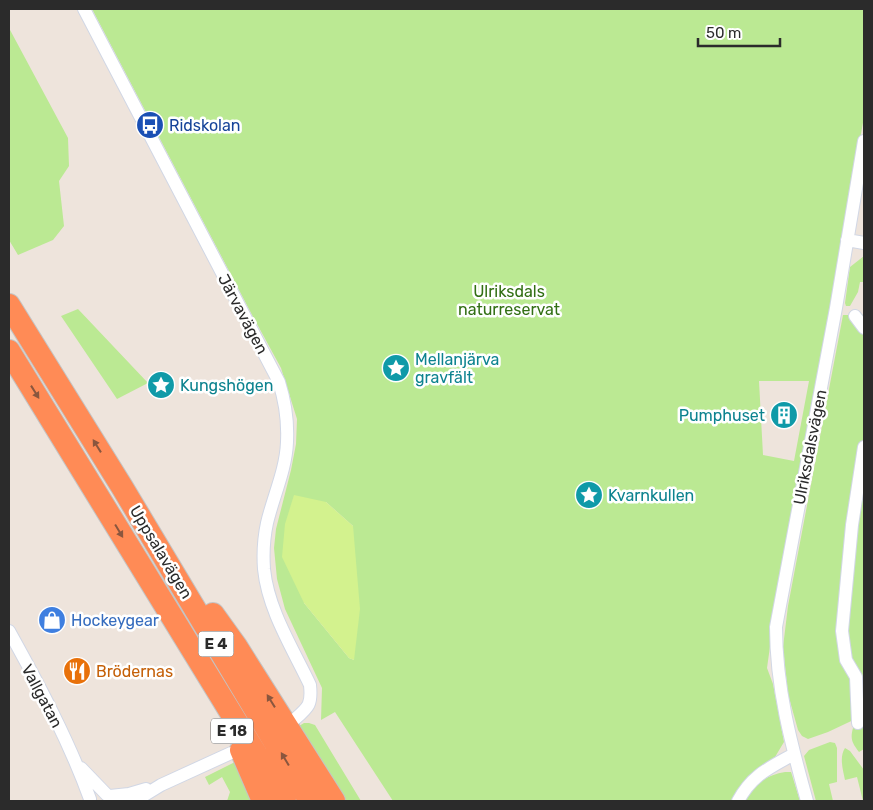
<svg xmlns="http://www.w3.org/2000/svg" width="873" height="810" font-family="Rubik,sans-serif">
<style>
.green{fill:#bbe993;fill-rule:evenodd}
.pitch{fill:#d3f28e}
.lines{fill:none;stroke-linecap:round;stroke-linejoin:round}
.street-casing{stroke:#d1d7e5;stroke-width:14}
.highway-casing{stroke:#c4c4c4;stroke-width:24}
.street{stroke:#fff;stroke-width:12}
.highway{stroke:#ff8b56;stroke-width:22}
.oneway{fill:#8a563e}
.labels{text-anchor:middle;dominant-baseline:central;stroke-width:5;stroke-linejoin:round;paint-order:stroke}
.shield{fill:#fff;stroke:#6b6b6b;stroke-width:1}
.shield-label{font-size:15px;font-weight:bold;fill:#2b2b2b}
.transit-label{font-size:16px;fill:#164399;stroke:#fff;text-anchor:start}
.park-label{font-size:16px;fill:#326f14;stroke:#fff}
.street-label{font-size:16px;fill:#2b2b2b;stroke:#fff}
.culture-label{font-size:16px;fill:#0d838f;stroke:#fff;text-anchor:start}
.shop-label{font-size:16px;fill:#366cbe;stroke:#fff;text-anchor:start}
.food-label{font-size:16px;fill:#c56008;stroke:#fff;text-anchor:start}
</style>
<rect width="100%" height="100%" fill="#eee4dc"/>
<path class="green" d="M92,9h772v108l-91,508 -6,43 6,16 11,58 -9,15 -11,8 -32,36h-339l-58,-89 -14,8 1,-32 -37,-79 -8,-30 -3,-31 2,-19 15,-59 5,-26 1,-25 -16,-51 -30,-55zM759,381h50l-15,80 -31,-6zM326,502l27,24 1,134 -5,-2 -45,-55z
M9,28l59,110 1,28 -10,15 5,45 -11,14 -35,15 -9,-15z
M864,256v26h-4l-2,10 -8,14h-4l-1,-3 5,-36z
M78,309l70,74 -31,16 -56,-83z
M864,314v401l-36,17 -20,7 -6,-3 -4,-6 -10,-36 -5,-47 5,-41 55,-291h6l3,3z
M864,721v28l-5,3c-7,-9 -9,-13 -6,-24z
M304,723h5l6,2 46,76h-18l-44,-75z
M830,742l5,1 2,5v34l-8,2 4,17h-17l-12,-45 5,-6z
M845,748l5,3 14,19v31h-1l-6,-24 -12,3c-2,-10 -6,-23 0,-32z
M237,761l17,40h-27l3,-9 -8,-15 -13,8 -4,-8z
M785,772h6l1,3 8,26h-55c7,-17 22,-26 40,-29z"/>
<path class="pitch" d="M294,495l32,7 27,24 7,83 -6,51 -5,-2 -45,-55 -22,-46 3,-33z"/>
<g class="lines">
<g class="street-casing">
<path id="street" d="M84,9l195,373c6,19 9,40 8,60 -1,28 -14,55 -20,81 -3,14 -4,32 -3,46 4,41 29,80 46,116 2,19 -1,22 -15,34
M847,240l17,3
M855,316l9,12
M9,631c30,54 60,110 81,168
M858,723l-2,-46 -10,-17 -4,-29 10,-106 12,-78
M81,768l26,27
M110,796l19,-2 17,-5
M135,801l26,-16 70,-32
M738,801c14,-26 31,-33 56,-47
M807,801c-16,-57 -31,-114 -31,-174l60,-319 28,-167"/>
</g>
<g class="highway-casing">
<path id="highway" d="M9,305l113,182 188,314
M9,351l276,450
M213,614l23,32 98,155
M241,750l22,51"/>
</g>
<use href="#street" class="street"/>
<use href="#highway" class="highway"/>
</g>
<defs><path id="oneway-solid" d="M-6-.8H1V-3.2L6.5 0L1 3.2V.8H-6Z" transform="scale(1.25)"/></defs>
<g class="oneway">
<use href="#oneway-solid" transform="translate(35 392) rotate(58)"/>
<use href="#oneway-solid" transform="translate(97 446) rotate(-122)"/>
<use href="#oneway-solid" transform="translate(119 531) rotate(59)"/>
<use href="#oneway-solid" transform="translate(271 701) rotate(-122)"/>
<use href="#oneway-solid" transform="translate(285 759) rotate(-121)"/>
</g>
<defs>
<g id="bus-disc" transform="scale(1.4375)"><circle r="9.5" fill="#1a4fb4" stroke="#fff"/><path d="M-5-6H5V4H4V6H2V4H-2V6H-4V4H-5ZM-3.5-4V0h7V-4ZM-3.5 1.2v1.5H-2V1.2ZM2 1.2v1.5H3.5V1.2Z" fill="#fff"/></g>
<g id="sight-disc" transform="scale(1.4375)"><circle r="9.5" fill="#0f9aa8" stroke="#fff"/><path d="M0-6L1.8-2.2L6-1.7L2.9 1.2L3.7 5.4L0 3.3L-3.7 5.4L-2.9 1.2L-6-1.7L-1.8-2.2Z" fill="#fff"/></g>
<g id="building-disc" transform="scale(1.4375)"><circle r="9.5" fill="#0f9aa8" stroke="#fff"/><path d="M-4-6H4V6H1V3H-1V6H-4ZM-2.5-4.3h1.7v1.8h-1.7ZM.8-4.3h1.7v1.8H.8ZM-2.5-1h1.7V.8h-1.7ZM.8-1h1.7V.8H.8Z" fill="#fff"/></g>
<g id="shop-disc" transform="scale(1.4375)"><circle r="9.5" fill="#3f7fe0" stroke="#fff"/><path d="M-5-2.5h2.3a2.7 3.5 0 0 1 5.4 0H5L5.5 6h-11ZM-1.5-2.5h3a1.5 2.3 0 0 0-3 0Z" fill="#fff"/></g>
<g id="restaurant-disc" transform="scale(1.4375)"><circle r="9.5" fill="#e8710a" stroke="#fff"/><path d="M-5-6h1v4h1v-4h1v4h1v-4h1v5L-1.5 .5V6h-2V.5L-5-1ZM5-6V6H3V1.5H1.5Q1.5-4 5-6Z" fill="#fff"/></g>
</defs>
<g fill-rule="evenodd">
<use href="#bus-disc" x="150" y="125"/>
<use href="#sight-disc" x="396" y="368"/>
<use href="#sight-disc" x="161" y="385"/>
<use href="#building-disc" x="784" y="415"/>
<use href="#sight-disc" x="589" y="495"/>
<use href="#shop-disc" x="52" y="620"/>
<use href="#restaurant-disc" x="77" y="671"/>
</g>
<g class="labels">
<g class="shield">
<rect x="198.5" y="631.5" width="35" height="25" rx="4"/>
<rect x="211" y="718.5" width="42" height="25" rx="4"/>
</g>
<g class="shield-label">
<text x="216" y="644">E 4</text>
<text x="232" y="731">E 18</text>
</g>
<g class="transit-label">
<text x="169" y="125">Ridskolan</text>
</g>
<g class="park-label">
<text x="509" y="291">Ulriksdals<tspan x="509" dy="18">naturreservat</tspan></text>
</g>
<g class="street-label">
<text transform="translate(243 314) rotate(62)">Järvavägen</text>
<text transform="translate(810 447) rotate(-79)">Ulriksdalsvägen</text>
<text transform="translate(161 552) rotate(59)">Uppsalavägen</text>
<text transform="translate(42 696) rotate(62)">Vallgatan</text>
</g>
<g class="culture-label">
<text x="415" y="359">Mellanjärva<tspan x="415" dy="18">gravfält</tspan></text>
<text x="180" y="385">Kungshögen</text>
<text x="765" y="415" text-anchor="end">Pumphuset</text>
<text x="608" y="495">Kvarnkullen</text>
</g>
<g class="shop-label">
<text x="71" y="620">Hockeygear</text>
</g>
<g class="food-label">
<text x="96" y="671">Brödernas</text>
</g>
</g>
<rect width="873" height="810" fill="none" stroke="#2b2b2b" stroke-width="20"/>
<path d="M698 38v8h82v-8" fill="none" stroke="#2b2b2b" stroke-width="2.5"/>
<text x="706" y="38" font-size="15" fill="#2b2b2b" stroke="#ffffff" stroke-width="4" paint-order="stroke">50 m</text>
</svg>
